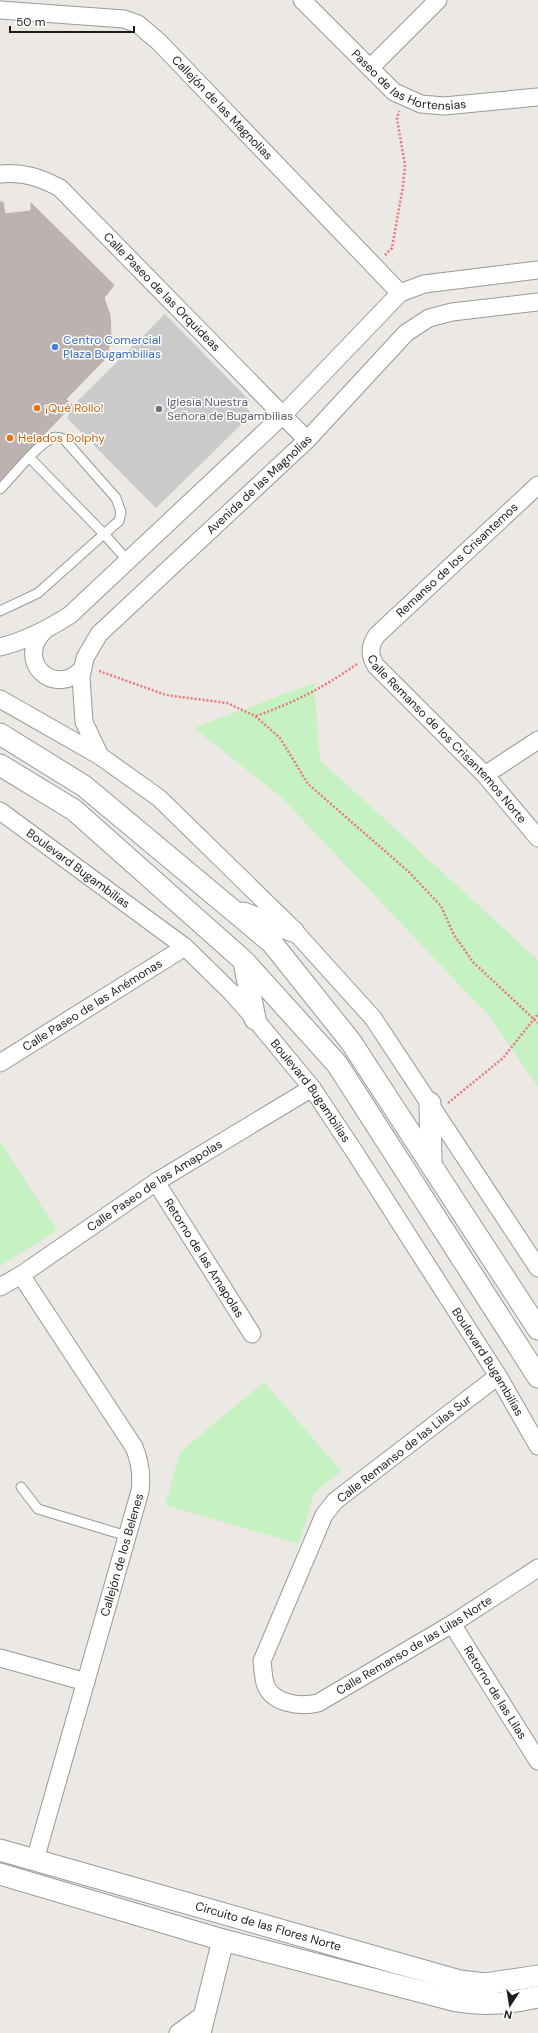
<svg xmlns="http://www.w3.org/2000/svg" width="538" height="2033" font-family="'DM Sans',sans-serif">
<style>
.religious{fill:#cacaca}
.park{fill:#c6f2c3}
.building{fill:#bcb3b0;stroke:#bcada7}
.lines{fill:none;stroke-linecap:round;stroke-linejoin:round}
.service-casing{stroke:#999;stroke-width:11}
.minor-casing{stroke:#999;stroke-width:19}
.tertiary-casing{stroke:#999;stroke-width:23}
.path{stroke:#e9777b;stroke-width:2.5;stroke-dasharray:2 2;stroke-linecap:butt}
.service{stroke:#fff;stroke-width:9}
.minor{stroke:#fff;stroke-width:17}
.tertiary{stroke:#fff;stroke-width:21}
.shop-dot{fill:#3f7fe0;stroke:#fff;stroke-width:1.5}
.food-dot{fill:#e8710a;stroke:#fff;stroke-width:1.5}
.worship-dot{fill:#6b7280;stroke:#fff;stroke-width:1.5}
.labels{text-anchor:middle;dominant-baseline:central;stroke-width:3;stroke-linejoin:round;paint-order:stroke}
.street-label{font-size:12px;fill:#1c1c1c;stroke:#fff}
.shop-label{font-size:12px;fill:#366cbe;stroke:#fff;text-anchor:start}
.worship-label{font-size:12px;fill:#5b616d;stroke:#fff;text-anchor:start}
.food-label{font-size:12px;fill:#c56008;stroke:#fff;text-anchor:start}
</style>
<rect width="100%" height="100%" fill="#ece8e3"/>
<path class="religious" d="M165,314l85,87 -5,5 7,8 -96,94 -89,-90 2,-3 -2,-3z"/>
<path class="park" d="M314,683l6,77 218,200v127l-49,-71 -208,-219 -87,-69z
M0,1141l57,89 -57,36z
M264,1382l77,89 -27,22 -15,51 -134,-39 15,-53z"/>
<path class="building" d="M0,202h3l2,12 26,-3v-8l83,82 -10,13 6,17 1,22 -4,20 -41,42 6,6 -72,76z"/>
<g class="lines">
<g class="service-casing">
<path id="service" d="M0,489c15,-15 34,-41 52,-51 4,-2 8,0 12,1l52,59 5,14 -2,9 -15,13 -75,-77
M0,611l38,-18 66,-59 24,27
M21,1487l17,22 89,27"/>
</g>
<g class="minor-casing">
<g id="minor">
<path id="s1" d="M302,0l92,92 27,12 23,2 94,-9"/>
<path id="s2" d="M0,10l124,9 14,5 21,18 241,251"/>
<path d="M370,68l68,-68"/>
<path id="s3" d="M0,174c24,-2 39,3 60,14l247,252"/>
<path id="s4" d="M538,485l-161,150c-8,11 -8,20 -1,31l109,109 53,63"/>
<path d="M45,630c-32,30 10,70 38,38"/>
<path d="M0,647c25,-6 48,-18 70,-32l213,-200 117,-122 24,-9 114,-14"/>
<path d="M0,699l100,57 59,42 129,126 85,94 165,250"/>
<path id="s5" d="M100,756l-16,-34 -3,-45 4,-19 14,-24 208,-194 99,-107 23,-15 23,-6 86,-10"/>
<path d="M485,775l53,-35"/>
<path id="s6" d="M0,811l185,136 46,45 24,27 57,69 42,63 144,225 40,70"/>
<path id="s7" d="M0,1063l185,-116"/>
<path id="s8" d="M156,1182l96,152"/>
<path d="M21,1275l113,172c6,14 8,28 6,44l-105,369"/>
<path id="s9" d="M0,1287l21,-12 135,-93 156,-94"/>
<path id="s10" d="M498,1376l-163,125 -11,14 -62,146c1,7 1,15 3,22 6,21 35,24 53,20l134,-79 86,-56"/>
<path id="s11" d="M452,1624l86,137"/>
<path d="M0,1658l86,24"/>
<path d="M178,2033l26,-19"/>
</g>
</g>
<g class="tertiary-casing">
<g id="tertiary">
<path d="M0,734l84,52 188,157 79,99 187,287"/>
<path d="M0,765l74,45 170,151 93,103 201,313"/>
<path d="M243,913l50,18"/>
<path d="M244,962l11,57"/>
<path d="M430,1103l1,58"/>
<path id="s12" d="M0,1850l460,131 25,3 53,-8"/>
<path d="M0,1874l223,66 234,61c30,5 52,2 81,-4"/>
<path d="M200,2033l23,-93"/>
</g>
</g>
<path class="path" d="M385,255l7,-7 11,-62 2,-21 -8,-46 2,-8
M99,671l67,24 61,8 28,13 25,22 28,46 101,88 32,34 13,29 19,27 65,61
M256,716c39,-14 67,-28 101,-52
M448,1103l55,-45 35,-44"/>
<use href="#service" class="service"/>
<use href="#minor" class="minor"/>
<use href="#tertiary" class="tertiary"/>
</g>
<circle class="shop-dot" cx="55" cy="347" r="4"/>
<g class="food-dot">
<circle cx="37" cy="408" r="4"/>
<circle cx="10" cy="438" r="4"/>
</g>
<circle class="worship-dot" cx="159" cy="409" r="4"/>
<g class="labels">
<g class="street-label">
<text stroke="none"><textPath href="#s1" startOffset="139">Paseo de las Hortensias</textPath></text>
<text stroke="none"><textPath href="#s2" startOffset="258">Callejón de las Magnolias</textPath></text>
<text stroke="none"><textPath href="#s3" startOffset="208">Calle Paseo de las Orquideas</textPath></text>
<text stroke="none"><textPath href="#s5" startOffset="349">Avenida de las Magnolias</textPath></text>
<text transform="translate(457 560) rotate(-43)">Remanso de los Crisantemos</text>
<text stroke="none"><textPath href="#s4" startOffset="355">Calle Remanso de los Crisantemos Norte</textPath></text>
<text stroke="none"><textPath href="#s6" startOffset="97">Boulevard Bugambilias</textPath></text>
<text stroke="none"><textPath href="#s7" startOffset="109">Calle Paseo de las Anémonas</textPath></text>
<text stroke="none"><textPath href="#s6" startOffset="421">Boulevard Bugambilias</textPath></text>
<text stroke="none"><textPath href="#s9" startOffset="185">Calle Paseo de las Amapolas</textPath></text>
<text stroke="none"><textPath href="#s8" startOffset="90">Retorno de las Amapolas</textPath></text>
<text stroke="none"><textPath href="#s6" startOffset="745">Boulevard Bugambilias</textPath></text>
<text transform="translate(404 1449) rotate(-38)">Calle Remanso de las Lilas Sur</text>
<text transform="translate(122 1555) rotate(-74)">Callejón de los Belenes</text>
<text stroke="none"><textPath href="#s10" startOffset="578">Calle Remanso de las Lilas Norte</textPath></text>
<text stroke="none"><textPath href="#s11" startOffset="81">Retorno de las Lilas</textPath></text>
<text stroke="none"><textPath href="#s12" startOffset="279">Circuito de las Flores Norte</textPath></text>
</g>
<g class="shop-label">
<text x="63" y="340">Centro Comercial<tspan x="63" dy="14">Plaza Bugambilias</tspan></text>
</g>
<g class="worship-label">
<text x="167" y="402">Iglesia Nuestra<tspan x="167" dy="14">Señora de Bugambilias</tspan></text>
</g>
<g class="food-label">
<text x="45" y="408">¡Qué Rollo!</text>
<text x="18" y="438">Helados Dolphy</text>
</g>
</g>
<g transform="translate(510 2005) rotate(192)" stroke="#ffffff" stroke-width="3" paint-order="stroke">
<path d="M0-3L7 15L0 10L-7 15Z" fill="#1c1c1c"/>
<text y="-6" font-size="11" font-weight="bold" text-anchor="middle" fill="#1c1c1c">N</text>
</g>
<path d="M10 26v6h124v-6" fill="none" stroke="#1c1c1c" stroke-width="2"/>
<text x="16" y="26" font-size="12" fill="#1c1c1c" stroke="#ffffff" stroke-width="3" paint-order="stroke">50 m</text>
</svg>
